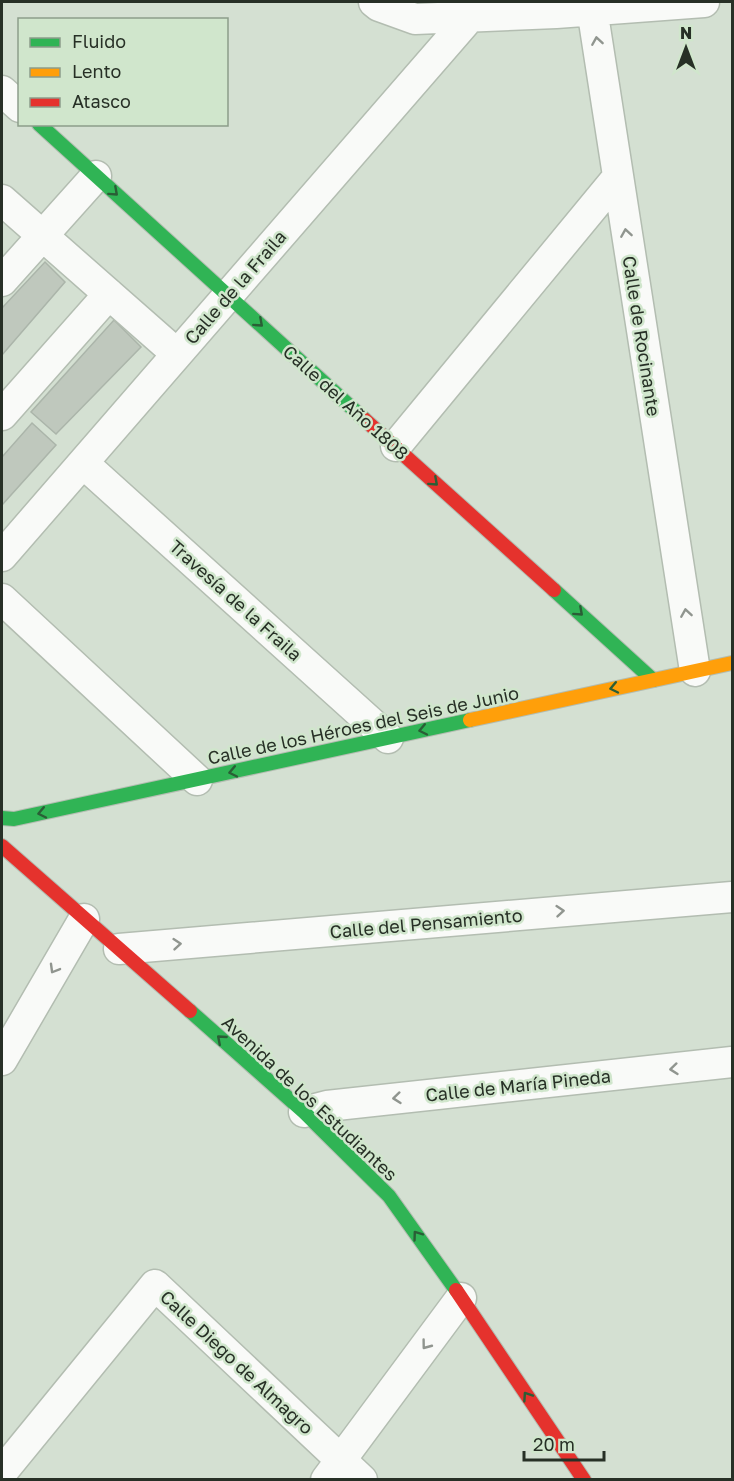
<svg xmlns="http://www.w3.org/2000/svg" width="734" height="1481" font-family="'Golos Text',sans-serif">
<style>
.building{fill:#bfc8bd;stroke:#abb5aa;stroke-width:1.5}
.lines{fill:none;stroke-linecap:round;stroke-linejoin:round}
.street-casing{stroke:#b3bdb1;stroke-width:33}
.fast-casing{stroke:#b3bdb1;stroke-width:16}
.slow-casing{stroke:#b3bdb1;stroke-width:16}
.jam-casing{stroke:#b3bdb1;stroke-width:16}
.street{stroke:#f9faf8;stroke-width:30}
.fast{stroke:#30b455;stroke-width:14}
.slow{stroke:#ff9f0a;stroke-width:14}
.jam{stroke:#e5322d;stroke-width:14}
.oneway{stroke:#90958f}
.oneway2{stroke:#2a5e36}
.labels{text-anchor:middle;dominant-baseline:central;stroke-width:5;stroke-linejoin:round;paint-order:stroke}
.street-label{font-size:18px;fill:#273026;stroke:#d0e6cc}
</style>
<rect width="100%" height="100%" fill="#d4e0d2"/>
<path class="building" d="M45,262l20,20 -63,73v-47z
M114,320l27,27 -85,87 -25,-22z
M32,423l24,22 -54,60v-48z"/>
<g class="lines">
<g class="street-casing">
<path id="street" d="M374,2l5,4 36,13 141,-6 148,-11
M591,2l104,669
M2,91l18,16
M2,200l175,154
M2,281l94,-105
M2,415l107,-121
M396,446l221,-268
M83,463l305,275
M2,556l467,-538
M2,599l195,181
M119,949l613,-52
M2,1060l82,-141
M304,1112l23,-6 405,-44
M3,1471l152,-186 207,195
M326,1480l135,-182"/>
</g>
<g class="fast-casing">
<path id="fast" d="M39,124l325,295
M554,590l99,90
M2,818l12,1 456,-99
M190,1011l114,101 85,84 67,94"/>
</g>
<g class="slow-casing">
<path id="slow" d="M470,720l262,-57"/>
</g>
<g class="jam-casing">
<path id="jam" d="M364,419l190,171
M2,846l188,165
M456,1290l128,190"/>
</g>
<use href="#street" class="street"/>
<use href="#fast" class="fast"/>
<use href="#slow" class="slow"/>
<use href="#jam" class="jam"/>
</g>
<defs><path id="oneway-chevron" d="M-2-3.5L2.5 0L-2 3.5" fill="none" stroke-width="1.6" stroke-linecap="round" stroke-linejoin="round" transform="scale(1.5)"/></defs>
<g class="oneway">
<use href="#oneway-chevron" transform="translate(597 41) rotate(-99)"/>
<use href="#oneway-chevron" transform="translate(626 233) rotate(-99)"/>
<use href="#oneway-chevron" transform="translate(686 613) rotate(-99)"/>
<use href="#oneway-chevron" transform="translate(560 911) rotate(-5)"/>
<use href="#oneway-chevron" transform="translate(177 944) rotate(-5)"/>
<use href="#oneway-chevron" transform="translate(54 969) rotate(120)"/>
<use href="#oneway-chevron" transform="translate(674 1069) rotate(174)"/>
<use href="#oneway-chevron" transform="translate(397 1098) rotate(174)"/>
<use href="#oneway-chevron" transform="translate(426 1345) rotate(127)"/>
</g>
<g class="oneway2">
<use href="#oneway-chevron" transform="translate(114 192) rotate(42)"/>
<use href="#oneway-chevron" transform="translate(259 323) rotate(42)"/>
<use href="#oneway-chevron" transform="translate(434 482) rotate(42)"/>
<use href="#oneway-chevron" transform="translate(579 612) rotate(42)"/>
<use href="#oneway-chevron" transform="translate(614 688) rotate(168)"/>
<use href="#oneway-chevron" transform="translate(423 730) rotate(168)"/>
<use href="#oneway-chevron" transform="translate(233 772) rotate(168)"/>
<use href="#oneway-chevron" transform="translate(42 813) rotate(168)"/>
<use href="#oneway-chevron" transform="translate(221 1039) rotate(-139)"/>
<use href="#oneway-chevron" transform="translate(417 1235) rotate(-126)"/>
<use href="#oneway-chevron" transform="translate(527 1396) rotate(-124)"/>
</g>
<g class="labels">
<g class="street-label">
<text transform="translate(235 287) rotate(-49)">Calle de la Fraila</text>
<text transform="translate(642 336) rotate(81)">Calle de Rocinante</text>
<text transform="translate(346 402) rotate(42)">Calle del Año 1808</text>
<text transform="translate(236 600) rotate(42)">Travesía de la Fraila</text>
<text transform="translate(363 725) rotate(-12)">Calle de los Héroes del Seis de Junio</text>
<text transform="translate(426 923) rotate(-5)">Calle del Pensamiento</text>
<text transform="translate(518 1085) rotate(-6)">Calle de María Pineda</text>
<text transform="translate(310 1098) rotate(43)">Avenida de los Estudiantes</text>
<text transform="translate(237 1362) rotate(43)">Calle Diego de Almagro</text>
</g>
</g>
<rect width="734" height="1481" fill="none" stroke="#273026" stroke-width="6"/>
<rect x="18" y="18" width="210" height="108" fill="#d0e6cc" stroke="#8c9d8a" stroke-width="1.5"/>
<rect x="30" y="38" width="30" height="9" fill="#30b455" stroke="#8c9d8a" stroke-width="1.5"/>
<text x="72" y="48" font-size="18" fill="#273026">Fluido</text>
<rect x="30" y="68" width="30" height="9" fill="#ff9f0a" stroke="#8c9d8a" stroke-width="1.5"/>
<text x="72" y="78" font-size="18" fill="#273026">Lento</text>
<rect x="30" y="98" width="30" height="9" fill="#e5322d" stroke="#8c9d8a" stroke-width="1.5"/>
<text x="72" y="108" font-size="18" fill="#273026">Atasco</text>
<g transform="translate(686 48)" stroke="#d0e6cc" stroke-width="4.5" paint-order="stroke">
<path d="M0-4.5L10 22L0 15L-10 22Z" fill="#273026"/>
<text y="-9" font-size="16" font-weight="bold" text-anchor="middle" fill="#273026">N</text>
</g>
<path d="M524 1451v9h80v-9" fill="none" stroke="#273026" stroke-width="3"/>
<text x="533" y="1451" font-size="18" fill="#273026" stroke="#d0e6cc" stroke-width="4.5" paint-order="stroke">20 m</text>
</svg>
